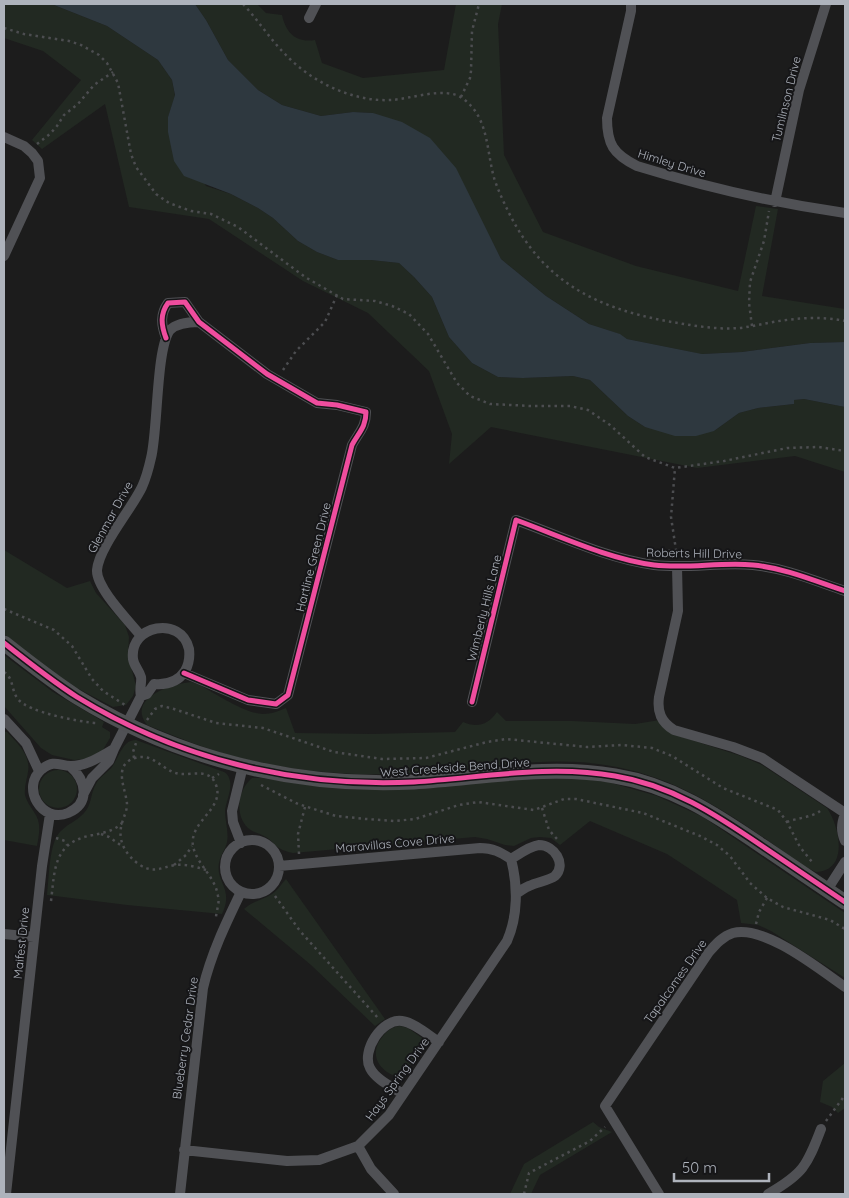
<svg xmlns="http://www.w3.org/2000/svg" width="849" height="1198" font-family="Quicksand,sans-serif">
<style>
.green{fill:#222922}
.water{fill:#2e383f}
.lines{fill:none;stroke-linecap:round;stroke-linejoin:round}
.path{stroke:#4c4d50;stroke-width:2.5;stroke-dasharray:2.5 4;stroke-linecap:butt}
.street{stroke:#505155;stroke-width:10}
.secondary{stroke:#4f5053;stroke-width:15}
.cycleway-casing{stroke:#161618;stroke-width:8}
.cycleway{stroke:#ef4d9e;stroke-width:5}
.labels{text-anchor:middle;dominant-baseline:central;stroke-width:4;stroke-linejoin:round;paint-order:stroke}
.street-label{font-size:12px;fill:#aeb3bc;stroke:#161618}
</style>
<rect width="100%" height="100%" fill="#1c1c1c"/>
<path class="green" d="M4,4l50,1 53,21 51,34 14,20 3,16 -7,21 38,69 25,8 27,14 15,10 25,23 19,11 21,8h33l28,3 15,14 18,20 17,40 23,26 26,14 25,1 50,-2 17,4 38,36 17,11 69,4 25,-18 19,-5 36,-4 -1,-4 11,-1 41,8v65l-50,-16 -98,12 -206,-41 -42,37 3,-30 -23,-63 -61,-58 -65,-32 -94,-62 -80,-12 -24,-103 -63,45 -10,-9 49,-60 -38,-29 -39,-13z
M195,4h62l9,9 16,2c4,18 14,28 33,25l7,23 41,15 81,-8 12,-66h46l-4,20 6,131 39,77 93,34 102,25 18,-85 22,3 -16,87 83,13v33l-35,1 -68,9 -41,2 -74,-15 -8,-5 -30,-10 -43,-28 -45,-37 -20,-39 -108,-107 -20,-1 -32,4 -39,-11 -24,-15 -30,-30 -22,-40z
M4,550l63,38 23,-7 6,12 29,32 4,12 -1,18 8,31 -3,10 -7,9 -13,2 -36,-19 -30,-20 -43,-34z
M4,655l49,37 51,30 -2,5 8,5v6l-9,15 -17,6 -10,1 -22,-5 -11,-7 -37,-42z
M191,682l7,2c16,9 48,30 65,30 8,0 16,-3 23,-6l9,25 77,1 83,-2 8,-10c14,6 25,3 34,-10l9,9h66l63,3 25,-4 16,15 65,21 21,9 65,43c13,19 22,63 -11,64 -18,-8 -34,-22 -50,-33 -49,-33 -90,-60 -149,-72 -74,-15 -149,6 -223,7 -57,2 -117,-5 -172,-21 -26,-8 -50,-18 -75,-28 -21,-27 25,-41 44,-43z
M4,732h3c10,11 24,23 21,40 -1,7 -4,15 -3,23 2,7 5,11 9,17 8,11 5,22 3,34l-33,-6z
M136,740l88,32c4,2 5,5 6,9 2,9 -4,20 -5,30 0,10 4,21 2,31 -1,6 -5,11 -7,17 -7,23 15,28 2,55l-95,-9 -80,-10c2,-16 2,-43 9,-57 7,-14 23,-16 31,-29 5,-8 4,-17 9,-25 3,-7 11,-11 16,-17 5,-7 8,-17 14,-23 3,-3 6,-4 10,-4z
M39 789a19 19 0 1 1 38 0a19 19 0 1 1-38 0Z
M252,778h10l45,7 47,4 180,-10h48l26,3 49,14 46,21 142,96v65l-74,-47 -13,-6 -17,-2 -4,-23 -70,-46 -77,-33 -30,24 -9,-7 -11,-1 -9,1 -17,8 -9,-1 -18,-6 -12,-2 -182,16c-6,-1 -14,-4 -18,-8 -3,-3 -5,-6 -9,-8 -6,-4 -12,-4 -18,-9 -14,-14 -10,-38 4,-50z
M286,879l99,140 -10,7 -64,-61 -67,-56c8,-8 19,-9 28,-15 7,-5 9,-10 14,-15z
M400,1026l8,2 14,10 2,9 -23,31c-21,-5 -34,-23 -18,-42 5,-6 9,-9 17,-10z
M845,1063v45l-7,5 -6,-6 -12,-5 3,-21z
M593,1122l6,5 13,5 -72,43 -9,19h-21l14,-30z"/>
<path class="water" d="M44,4h151l11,16 22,40 30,30 24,15 39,11 32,-4 20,1 29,9 28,16 26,30 45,91 45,37 43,28 31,10 7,5 75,15 40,-2 68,-9 35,-1v65l-41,-8 -10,1v4l-36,4 -19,5 -25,18 -18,5h-21l-30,-9 -17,-11 -38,-36 -17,-4 -50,2 -25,-1 -26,-14 -23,-26 -17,-40 -18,-20 -15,-14 -28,-3h-33l-21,-8 -19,-11 -25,-23 -15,-10 -27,-14 -47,-18 -10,-15 -6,-29v-15l7,-22 -3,-15 -14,-20 -51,-34 -53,-21z"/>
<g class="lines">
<path class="path" d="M243,4c15,16 27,35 42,50 26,28 68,48 106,46 20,-1 54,-14 71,-2 28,19 24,55 33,83 4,11 9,22 14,32 34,68 85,94 157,108 24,4 49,9 73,7 11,-1 22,-4 34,-6 23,-4 49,-6 72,-1
M4,28l20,6 45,7 12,4 18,10 8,8 11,20 13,71 5,13 20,27 13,9 22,8 20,3 27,13 67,50 38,22 32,2 17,5 17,8 19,20 29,49 13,13 20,8 41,2h39l18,4 22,15 35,32 30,11 49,-7 63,-13 32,-1 26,4
M461,97l9,-19 1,-7 1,-40 7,-27
M37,144l13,-10 7,-8 7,-11 14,-11 16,-19 19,-13
M752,326l-3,-23 1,-21 14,-41 5,-30
M283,370l13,-19 29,-29 12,-27
M667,556v-5l9,-1 -5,-33 4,-49
M4,609l50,21 18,16 20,33 11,12 22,14
M4,672c10,6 7,19 14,27 9,13 62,23 78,24
M147,720l8,-11 7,-3 12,3 42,14 47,5 71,24 48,7 44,-1 61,-16 19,-3 81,8 34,-2 31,3 20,8 51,32 55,22 9,12 13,25 12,15
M134,758l-1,-6 3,-9
M212,778l7,-4
M261,785l37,19 38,12 30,3 29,2 20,-2 44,-14 19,-3 56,8 30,-11h12l67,14 57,23 17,9 13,11 20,27 17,15 16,9 47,13 15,9
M542,808l7,22 8,9
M787,822c10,-4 26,-5 33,-11
M101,834l8,3 13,9
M56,838l9,3 2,4
M299,854l-1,-20 7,-27
M174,865l12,-10 6,-9
M206,870c-9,-3 -20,-6 -30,-5 -15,2 -21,9 -36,0 -15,-10 -23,-25 -18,-42 2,-7 5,-12 5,-19 -1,-15 -15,-39 8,-46 19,-6 28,14 45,16 13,1 30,-6 36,11 9,24 -27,36 -23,61 4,19 22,30 25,50 2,7 -2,15 -2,22
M275,896l25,35 78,87
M51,901c4,-32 2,-59 42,-66 10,-2 21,-4 29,-12
M756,924l3,-12 8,-14
M826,1121l19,-26
M524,1194l5,-21 61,-32 15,-14"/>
<path class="street" d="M631,4v7l-24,107c0,26 6,36 30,48 68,21 137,37 208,47
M309,18l7,-14
M4,137l20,9 8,7 6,8 2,17 -36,78
M775,202l24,-112 27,-86
M166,338c-5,-13 -6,-24 2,-35l17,-1 14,20 68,52 50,29 20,2 29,7c0,15 -7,20 -14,33l-64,250 -12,9 -28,-4 -64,-27
M677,566l1,45 -19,86c-2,15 2,25 15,33l59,17 29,11 83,55
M141,636c-12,-15 -45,-48 -44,-66 2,-23 34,-60 45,-83 4,-9 7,-20 9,-29 7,-27 5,-110 19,-128 7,-7 19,-8 29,-8
M472,702l44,-182c44,16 92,39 138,45 33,4 66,-3 99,0 32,3 62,16 92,26
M4,719l22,24 13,28
M70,766c16,14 21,37 -2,47 -26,11 -48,-26 -26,-44 13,-10 17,-3 29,-3 16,0 30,-10 43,-17
M83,795l9,-17 17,-17 5,-12 27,-53c-2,-7 1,-14 0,-19 -2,-7 -7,-11 -8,-18 -4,-34 48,-44 56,-10 1,8 0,15 -4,22 -7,11 -19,14 -31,13l-7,10 -6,2
M845,814c-4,11 -4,17 0,27
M225 867a27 27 0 1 1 54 0a27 27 0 1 1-54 0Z
M241,843l-8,-21 -1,-11 11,-45
M511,859c8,-5 19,-13 28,-14 15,0 28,19 16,31 -7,5 -18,6 -26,10 -5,2 -9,5 -13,8
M279,866l201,-18c13,0 20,4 31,11
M827,890l18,-28
M4,934l30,3
M403,1094c-10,-7 -27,-14 -33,-26 -9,-17 12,-50 32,-47 13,2 26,14 37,21
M358,1146l13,23 23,25
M184,1150l103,11 32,-1 39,-14 31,-31 118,-174c11,-25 11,-55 4,-82
M6,1194l36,-328 8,-52
M180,1194l23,-206c8,-34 23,-65 38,-96
M659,1194l-54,-88 104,-154c7,-8 14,-16 24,-19 32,-8 86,36 112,54
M768,1194c35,-20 39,-28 53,-65"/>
<path class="secondary" d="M4,643c24,19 48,38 73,54 101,62 219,91 337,85 67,-4 134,-18 201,-6 56,9 100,38 147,70 28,19 55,37 83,56"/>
<g class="cycleway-casing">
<path id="cycleway" d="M166,338c-5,-13 -6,-24 2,-35l17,-1 14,20 68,52 50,29 20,2 29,7c0,15 -7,20 -14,33l-64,250 -12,9 -28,-4 -64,-27
M4,643c24,19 48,38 73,54 101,62 219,91 337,85 67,-4 134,-18 201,-6 56,9 100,38 147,70 28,19 55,37 83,56
M472,702l44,-182c44,16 92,39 138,45 33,4 66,-3 99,0 32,3 62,16 92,26"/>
</g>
<use href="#cycleway" class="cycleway"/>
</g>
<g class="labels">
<g class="street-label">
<text transform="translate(786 99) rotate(-76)">Tumlinson Drive</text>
<text transform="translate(672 163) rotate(17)">Himley Drive</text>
<text transform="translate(110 517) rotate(-61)">Glenmar Drive</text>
<text transform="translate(694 553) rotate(1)">Roberts Hill Drive</text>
<text transform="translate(313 557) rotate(-76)">Hartline Green Drive</text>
<text transform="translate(484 608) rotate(-76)">Wimberly Hills Lane</text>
<text transform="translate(455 767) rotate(-4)">West Creekside Bend Drive</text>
<text transform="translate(395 843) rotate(-5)">Maravillas Cove Drive</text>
<text transform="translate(21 943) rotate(-84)">Maifest Drive</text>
<text transform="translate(675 981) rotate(-55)">Tapalcomes Drive</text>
<text transform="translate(185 1038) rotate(-82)">Blueberry Cedar Drive</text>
<text transform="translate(397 1079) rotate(-54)">Hays Spring Drive</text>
</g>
</g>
<rect width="849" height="1198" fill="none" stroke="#aeb3bc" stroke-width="10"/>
<path d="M674 1173v8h95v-8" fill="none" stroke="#aeb3bc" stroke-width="2.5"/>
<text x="682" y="1173" font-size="15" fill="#aeb3bc" stroke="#161618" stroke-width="4" paint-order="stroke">50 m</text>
</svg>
